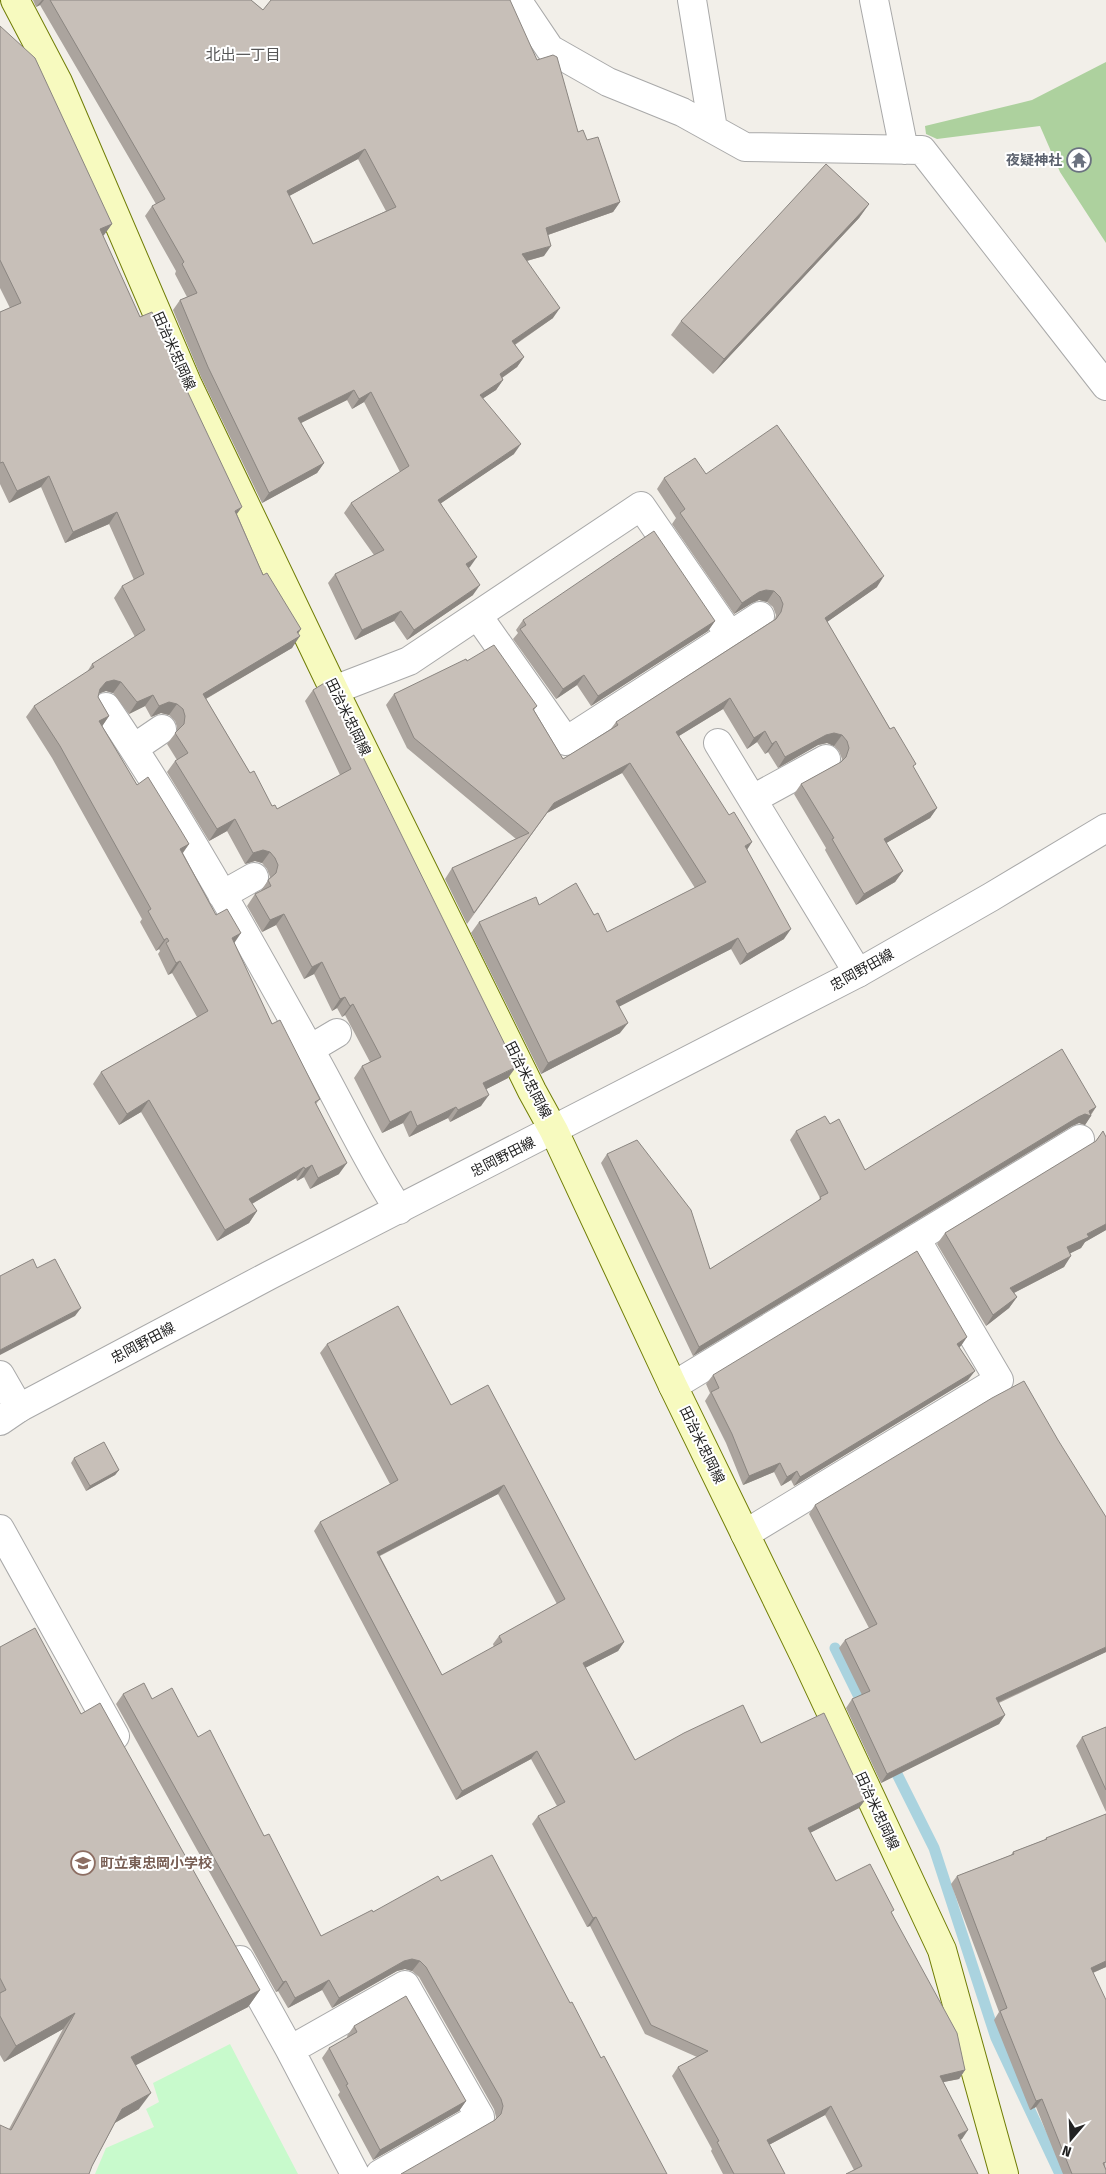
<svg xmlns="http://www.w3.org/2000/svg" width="1106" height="2174" font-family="'Fira Sans Condensed','Noto Sans JP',sans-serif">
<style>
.forest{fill:#add19e}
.park{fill:#c8facc}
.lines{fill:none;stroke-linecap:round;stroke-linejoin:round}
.stream{stroke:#aad3df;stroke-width:11}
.minor-casing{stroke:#a9a9a9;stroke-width:30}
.tertiary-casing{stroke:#a9a9a9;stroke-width:30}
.secondary-casing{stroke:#707d05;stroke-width:30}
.minor{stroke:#fff;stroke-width:28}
.tertiary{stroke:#fff;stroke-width:28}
.secondary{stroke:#f7fabf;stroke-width:28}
.wall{fill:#aba49e;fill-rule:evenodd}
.shaded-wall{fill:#8b8681}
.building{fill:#c7bfb8;stroke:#8b8681;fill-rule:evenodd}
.labels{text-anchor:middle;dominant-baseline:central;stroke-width:4;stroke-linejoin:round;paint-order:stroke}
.worship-label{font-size:14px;font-weight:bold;fill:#5b616d;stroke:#fff;text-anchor:end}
.street-label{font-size:14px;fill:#222;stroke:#fff}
.education-label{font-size:14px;font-weight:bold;fill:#785e54;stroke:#fff;text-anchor:start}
.neighbourhood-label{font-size:15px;fill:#555;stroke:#fff}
</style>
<rect width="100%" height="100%" fill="#f2efe9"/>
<path class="forest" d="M1106,62v181l-46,-71 -20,-46 -103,13 -11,-5 -1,-8 107,-26z"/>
<path class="park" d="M230,2044l68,130h-203l11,-26 48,-21 -8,-18 13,-7 -6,-19z"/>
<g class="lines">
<path class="stream" d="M835,1648l30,61
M891,1762l43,86 62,190 64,136"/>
<g class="minor-casing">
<path id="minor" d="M517,0l33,49 58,33 74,30 63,35 177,3 184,236
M692,0l21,129
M874,0l30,150
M478,616l88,125 194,-125
M334,690l75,-29 232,-155 89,129
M106,707c74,109 139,226 203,341 31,54 56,110 90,162
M718,743l140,230
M134,748l28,-19
M753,799l73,-40
M222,895l32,-18
M310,1049l27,-16
M0,1375l19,33
M673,1386l407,-247
M0,1529l115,207
M745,1534l254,-154 -83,-141
M240,1960l50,90 65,124
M290,2050l115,-65 75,132 -100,57"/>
</g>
<g class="tertiary-casing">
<path id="tertiary" d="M0,1421l19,-13 251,-133 588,-302 133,-76 115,-69"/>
</g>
<g class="secondary-casing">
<path id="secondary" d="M15,0l43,82 129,301 147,307 198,401 22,40 119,255 133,273 136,291 62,224"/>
</g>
<use href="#minor" class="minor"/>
<use href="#tertiary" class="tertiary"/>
<use href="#secondary" class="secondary"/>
</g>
<path class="wall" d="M33,0h218l12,10 274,50 41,72 9,8 33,62 -7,10 -65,23 -4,21 -17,5 26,57 -38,27 9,12 -7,10 -15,11 1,2 -7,10 -13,8 31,56 -73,49 29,64 -2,1 5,27 -66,45 -13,-19 -39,19 -27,-57 7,-9 39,-19 -30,-42 7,-10 49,-31 -36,-70 -12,7 -5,-9 -46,23 23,40 -7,10 -55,30 -61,-126 -28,-67 7,-10 7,-3 -12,-23 1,-3 -31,-55 7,-10 4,-2 -116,-199 -4,2zM358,159l28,52 -73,33 -24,-48z
M0,26l112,198 -9,12 37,81 97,197 26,61 38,54 -3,5 -6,14 -86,51 44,74 22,33 5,3 63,-34 -35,-74 8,-11 195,388 -22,11 -5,17 -31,16 -2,-4 -39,19 -6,-14 -21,10 -28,-55 8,-12 8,-4 -25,-47 -3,2 -5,-9 -5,3 -18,-37 -10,5 -28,-54 -14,7 -15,-26 8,-12 5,-2 9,-13 1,-2 -3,-8 -5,-6 -7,-2 -10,3 -18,-33 -18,10 -42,-69 8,-11 2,-1 -10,-16 10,-13v-4l-2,-6 -6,-6 -8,-2 -10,4 -6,-11 -16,8 -16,-21 -7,-2 -7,2 -1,4 11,19 -7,10 35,59 52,59 -6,9 33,62 18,28 38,81 48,75 -4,5 23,70 -29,15 -6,-12 -7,4 -1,-3 -44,26 5,7 -8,12 -32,18 -76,-129 -22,13 -26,-41 8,-12 96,-55 -25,-44 -4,2 -10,-21 2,-3 -1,-2 -3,2 -16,-29 2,-3 -90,-161 -26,-41 8,-11 53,-34 5,-8 43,-27 -21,-39 8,-12 12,-6 -25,-56 -44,19 -24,-56 -32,16 -9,-19v-172l10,-4 -10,-20z
M869,204l-10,14 -146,156 -42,-39 10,-14z
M706,474l171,113 -50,35 110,186 -7,10 -44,25 17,28 -8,11 -39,23 -31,-55 1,-2 -32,-54 7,-10 40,-22 1,-3 -3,-8 -5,-5 -7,-3 -9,2 -40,23 -10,-16 -3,2 -8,-12 -10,7 -24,-40 -44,27 68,114 37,89 -44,26 -9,-16 -112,57 1,27 -79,41 -70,-141 8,-11 60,-17 55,10 13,17 88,-44 -73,-115 -75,40 -80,111 -22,-45 7,-11 64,-29 -109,-91 -21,-43 8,-11 73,-33 70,45 -3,4 29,49 47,-29 6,-8 159,-103 1,-4 -3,-8 -6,-5 -8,-2 -7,3 -18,11 -62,-90 4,-6 -19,-29 7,-11z
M523,620l192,1 -7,10 -117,75 -14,-21 -21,14 -43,-60 5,-6 -2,-3z
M1096,1107l-11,18 -6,-2 -7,3 -379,230 -92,-193 6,-9 103,115 107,-67 3,-4 -30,-58 6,-9 34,-7 35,46z
M1103,1131l3,6v93l-21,12 -4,6 -11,5 -6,14 -50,26 3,4 -8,11 -23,18 -49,-82 8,-11 150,-91z
M967,1337l-8,10 9,33 -174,106 -3,-6 -10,6 -7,-14 -31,13 -17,-42 -21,-42 5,-8 -4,-9 7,-9z
M327,1344l124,61 173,237 -6,9 -33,17 50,92 126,-17 104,57 -6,8 -49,25 26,48 56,32 73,157 -6,9 -16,3 19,57 -108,31 -29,-55 -56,30 16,29h-62l-12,-23 1,-2 -40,-73 6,-9 19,-10 -52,-23 -55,-108 -3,1 -55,-103 6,-8 19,-10 -26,-47 -75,41 -142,-269 6,-9 70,-38 -70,-131zM498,1494l59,110 -58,32 -6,8 1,3 -52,28 -62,-119z
M74,1458l45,12 -4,5 -29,16 -15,-28z
M815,1505l291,147 -107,51 6,12 -6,9 -118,59 -35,-75 6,-9 10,-4 -23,-47 6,-8 24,-12 -60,-114z
M0,1647l81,67 179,276 -12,17 -113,58 4,44 -24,14 -23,43 -83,-37 54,-100 -59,33 -4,-7z
M123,1694l29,5 46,38 66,99 57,100 120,-55 129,122 31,55 -106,63 1,-4 -2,-8 -75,-132 -7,-6 -7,-2 -8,2 -65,37 -10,-18 -34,18 -10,-17 -2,1 -160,-288z
M1106,1727v85l-30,-66 6,-9z
M1106,1814v153l-13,6 13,201h-43l-27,-67 -6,3 -36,-90 5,-8 -48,-128 6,-8 54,-21 2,-3 31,-12 2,-2z
M354,2026l112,75 -7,10 -86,49 -35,-65 2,-3 -18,-34 7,-10 19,-10 -1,-2z"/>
<path class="shaded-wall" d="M42,0h2l-4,5 -4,2z
M365,149l-7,10 -78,42 7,-10z
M620,202l-7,10 -74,26 7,-10z
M869,204l-10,14 -146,156 11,-15z
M112,224l-8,11 -12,6 8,-12z
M551,246l-7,10 -29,8 7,-10z
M560,308l-7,10 -48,33 7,-10z
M524,357l-7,10 -24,17 7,-10z
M503,380l-7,10 -23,15 7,-10z
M354,390l-7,10 -56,28 7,-10z
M371,392l-7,10 -12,7 7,-10z
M521,444l-7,10 -83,56 7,-10z
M324,463l-7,10 -55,30 7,-10z
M49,476l-8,11 -32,16 8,-12z
M242,507l-8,11 1,-7z
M117,512l-8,12 -44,19 8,-11z
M477,557l-7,10 -11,7 7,-10z
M884,576l-7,11 -60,42 8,-11z
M480,585l-7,10 -66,45 7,-10z
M766,590l8,1 -7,11 -8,-2 -7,3 -18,11 8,-11 17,-11z
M401,611l-7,10 -39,19 7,-10z
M715,621l-7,10 -117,75 7,-10z
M301,629l-7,10 6,-3 -8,12 -97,57 8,-11z
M584,675l-7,10 -21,14 7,-10z
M114,680l7,2 -8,11 -7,-2 -8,3 2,-5 6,-7z
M153,695l-8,11 -16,8 8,-12z
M730,698l-7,11 -54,33 7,-10z
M169,702l8,2 -8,11 -8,-2 -10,4 8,-11z
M109,716l-8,12 -2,-7z
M765,731l-8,11 -10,7 7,-11z
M834,733l8,2 -8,11 -7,-3 -9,2 -40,23 7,-11 41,-22z
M776,741l-8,11 -3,2 7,-10z
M630,763l-8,10 -75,40 -80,111 87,-121z
M937,808l-7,10 -54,31 8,-10z
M235,819l-8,12 -18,10 8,-12z
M752,842l-7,11v-7z
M189,844l-8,11 -1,-6z
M263,850l7,2 -8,11 -7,-2 -10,3 8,-11z
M903,871l-8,11 -39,23 8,-11z
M284,914l-8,11 -14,7 8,-12z
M791,929l-7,10 -44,26 7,-11z
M241,933l-8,12 -1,-7z
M167,938l-8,11 -3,2 8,-11z
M738,938l-7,11 -122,63 7,-11z
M180,961l-8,12 -4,2 8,-12z
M322,962l-8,12 -10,5 8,-12z
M345,997l-8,11 -5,3 8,-12z
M353,1004l-8,11 -3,2 8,-11z
M628,1023l-8,10 -79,41 7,-11z
M516,1067l-8,11 -33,17 8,-12z
M489,1095l-8,11 -31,16 8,-12z
M149,1100l-8,12 -22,13 8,-11z
M456,1107l-8,11 -39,19 8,-11z
M1096,1107l-6,8 1,1 -6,9 -6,-2 -7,3 -379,230 6,-9 379,-230z
M411,1111l-8,12 -21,10 8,-11z
M347,1163l-8,11 -29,15 8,-11z
M312,1165l-8,12 -7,4 8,-12z
M304,1167l-8,11 -55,32 8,-11z
M257,1211l-8,12 -32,18 8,-11z
M1106,1224v6l-21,12 -4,6 -22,11 8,-12 20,-13z
M1071,1256l-7,11 -62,32 8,-11z
M1017,1297l-8,11 -23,18 7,-11z
M81,1308l-6,8 -75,39v-5z
M967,1337l-6,9 -10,7 6,-9z
M975,1371l-7,9 -174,106 6,-9z
M780,1463l-6,9 -31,13 6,-9z
M119,1470l-4,5 -29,16 4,-5z
M797,1471l-6,9 -10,6 6,-9z
M504,1485l-6,9 -127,66 6,-8z
M624,1642l-6,9 -41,21 6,-9z
M1106,1647v5l-116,54 6,-8z
M1005,1715l-6,9 -118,59 6,-9z
M537,1751l-6,8 -75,41 6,-9z
M865,1800l-6,8 -57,29 6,-9z
M596,1917l-6,9 -3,1 6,-9z
M412,1959l8,2 -8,10 -7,-2 -8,2 -65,37 7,-10 65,-37z
M1106,1961v6l-21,9 6,-8z
M329,1980l-7,10 -34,18 7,-10z
M286,1981l-8,10 -2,1 7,-10z
M260,1990l-12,17 -129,67 12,-17z
M75,2013l-12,16 -59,33 12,-16z
M965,2070l-6,9 -25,5 6,-8z
M151,2093l-12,16 -28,16 11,-16z
M1042,2099l-6,8 -6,3 6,-9z
M466,2101l-7,10 -86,49 7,-10z
M831,2106l-6,9 -64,34 6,-9z
M968,2130l-6,9 -10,5 6,-9z"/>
<path class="building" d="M50,0h201l12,10 8,-10h239l27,60 16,-5 4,2 21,75 5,-2 4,10 11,-3 22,65 -74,26 5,18 -29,8 38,54 -48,33 12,16 -24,17 3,6 -23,15 41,49 -83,56 39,57 -11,7 14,21 -66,45 -13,-19 -39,19 -27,-56 49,-24 -33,-47 58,-37 -38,-74 -12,7 -5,-9 -56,28 26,45 -55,30 -61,-126 -28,-67 17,-7 -15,-29 2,-2 -32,-56 13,-7zM365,149l31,58 -83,37 -26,-53z
M0,26l35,32 77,166 -12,5 40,88 12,-5 29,66 61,129 -7,4 28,64 4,-2 34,56 -4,3 3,4 -97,58 47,79 4,-2 18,35 3,-1 2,4 74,-40 -38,-79 13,-8 190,385 -33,16 6,12 -31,15 -2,-3 -39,19 -6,-15 -21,11 -28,-56 19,-9 -28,-53 -3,2 -5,-9 -5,2 -18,-37 -10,5 -28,-53 -14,6 -15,-26 16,-8 -3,-6 8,-7 2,-8 -3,-7 -5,-6 -7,-2 -10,3 -18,-34 -18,10 -42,-68 13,-8 -13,-20 9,-9 1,-8 -2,-7 -6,-5 -8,-2 -10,4 -6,-11 -16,7 -16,-20 -7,-2 -8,2 -6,7 -2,8 11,19 -10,5 38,64 11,-8 32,52 9,15 -9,5 36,66 11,-6 14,24 -9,5 40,86 8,-4 40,79 -5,3 32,61 -29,15 -6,-13 -7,4 -1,-2 -55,32 8,12 -32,19 -76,-130 -22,14 -26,-42 107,-61 -28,-50 -4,2 -10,-20 3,-2 -2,-3 -3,2 -16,-29 3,-2 -91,-163 -26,-40 60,-39 -2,-3 53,-34 -23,-44 22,-12 -27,-62 -44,20 -24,-56 -32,15 -14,-29 -3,1v-151l21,-9 -21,-43z
M826,164l43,40 -145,155 -43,-38z
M777,425l107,151 -59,42 65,111 4,-2 22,37 -3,2 24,42 -53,31 19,32 -39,23 -32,-55 2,-1 -33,-54 40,-22 5,-5 3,-9 -2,-7 -5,-6 -8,-2 -8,2 -41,22 -9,-16 -4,3 -7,-13 -11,7 -24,-40 -54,34 53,83 5,-3 18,30 -7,4 46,83 -44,25 -9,-16 -122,63 12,22 -80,40 -69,-141 57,-25 3,8 37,-22 18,32 4,-2 9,19 99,-50 -76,-119 -76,40 -80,110 -22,-45 77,-35 -115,-95 -20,-44 72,-35 1,2 27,-16 43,61 -4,3 30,50 55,-34 -2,-3 160,-103 5,-7 2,-8 -3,-7 -6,-6 -8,-1 -7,2 -17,11 -62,-90 5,-4 -21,-31 31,-20 11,16z
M654,531l61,90 -117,75 -14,-21 -21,14 -43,-60 6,-4 -3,-5z
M1062,1049l34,58 -7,4 2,5 -6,-2 -7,3 -379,230 -92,-193 30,-14 54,70 19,59 111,-70 -1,-2 8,-4 -32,-62 29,-15 5,8 9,-5 26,51z
M1103,1131l3,6v87l-19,10 2,3 -22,10 4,9 -61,32 7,9 -24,18 -48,-82 151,-92z
M917,1251l50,86 -10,7 18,27 -175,106 -3,-6 -10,6 -7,-14 -31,13 -17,-42 -21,-42 8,-4 -6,-13z
M33,1259l4,9 18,-9 26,49 -81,42v-74z
M398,1306l53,99 37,-20 136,257 -41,21 52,97 49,-27 59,-28 18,38 63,-30 41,87 -57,28 28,53 34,-17 24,46 -3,2 66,121 8,37 -25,6 28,54 -10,5 20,39h-132l16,-8 -31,-60 -64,34 18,34h-51l-17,-32 2,-1 -41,-74 30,-16 -57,-26 -55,-108 -3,1 -55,-102 27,-14 -28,-51 -75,40 -142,-269 78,-42 -71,-136zM504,1485l61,114 -66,37 3,6 -60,33 -65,-123z
M1024,1381l34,59 48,77v130l-110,51 9,17 -118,59 -35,-75 18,-8 -25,-51 32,-16 -62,-119 177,-107z
M104,1442l15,28 -29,16 -16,-28z
M35,1628l46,86 19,-11 160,287 -129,67 20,36 -29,16 -30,57 -3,8h-89v-49l11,5 64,-117 -59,33 -16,-30v-23l6,-3 -6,-12v-331z
M144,1683l8,16 20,-11 26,49 12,-7 54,106 5,-2 52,102 51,-26 1,2 65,-36 3,5 51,-26 78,148 2,-1 29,56 3,-2 63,118h-266l94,-54 6,-6 2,-8 -2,-7 -75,-132 -6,-6 -8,-2 -8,2 -65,37 -10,-18 -34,18 -9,-17 -3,1 -160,-288z
M1106,1727v63l-24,-53z
M1106,1814v147l-15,7 15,32v162l-3,1 3,7v4h-34l-30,-75 -6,2 -36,-90 7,-3 -50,-132 57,-22 -1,-2 34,-13 -1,-1z
M406,1996l60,105 -86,49 -34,-65 2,-1 -19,-36 28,-16 -3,-6z"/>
<defs>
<g id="temple-ring" transform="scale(1.25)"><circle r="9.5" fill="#fff" stroke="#6b7280" stroke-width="1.5"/><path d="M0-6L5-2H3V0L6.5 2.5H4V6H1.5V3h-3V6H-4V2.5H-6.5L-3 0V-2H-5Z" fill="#6b7280"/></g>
<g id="school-ring" transform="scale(1.25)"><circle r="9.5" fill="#fff" stroke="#8d6e63" stroke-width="1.5"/><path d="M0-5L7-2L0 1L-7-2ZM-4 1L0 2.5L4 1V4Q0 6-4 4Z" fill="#8d6e63"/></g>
</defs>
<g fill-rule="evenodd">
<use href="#temple-ring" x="1079" y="160"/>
<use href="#school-ring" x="83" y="1863"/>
</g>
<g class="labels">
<g class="worship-label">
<text x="1062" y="160">夜疑神社</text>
</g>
<g class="street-label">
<text transform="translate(174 351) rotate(66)">田治米忠岡線</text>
<text transform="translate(348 717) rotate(64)">田治米忠岡線</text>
<text transform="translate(862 970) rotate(-29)">忠岡野田線</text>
<text transform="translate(528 1080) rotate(63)">田治米忠岡線</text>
<text transform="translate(503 1157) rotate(-27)">忠岡野田線</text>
<text transform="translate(143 1343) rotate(-28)">忠岡野田線</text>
<text transform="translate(702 1445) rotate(64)">田治米忠岡線</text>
<text transform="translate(877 1811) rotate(65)">田治米忠岡線</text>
</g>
<g class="education-label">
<text x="100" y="1863">町立東忠岡小学校</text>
</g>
<g class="neighbourhood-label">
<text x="243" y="55">北出一丁目</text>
</g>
</g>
<g transform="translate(1071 2139) rotate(199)" stroke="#ffffff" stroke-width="4" paint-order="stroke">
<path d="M0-4L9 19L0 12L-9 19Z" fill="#222222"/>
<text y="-8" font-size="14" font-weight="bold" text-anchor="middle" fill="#222222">N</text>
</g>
</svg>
